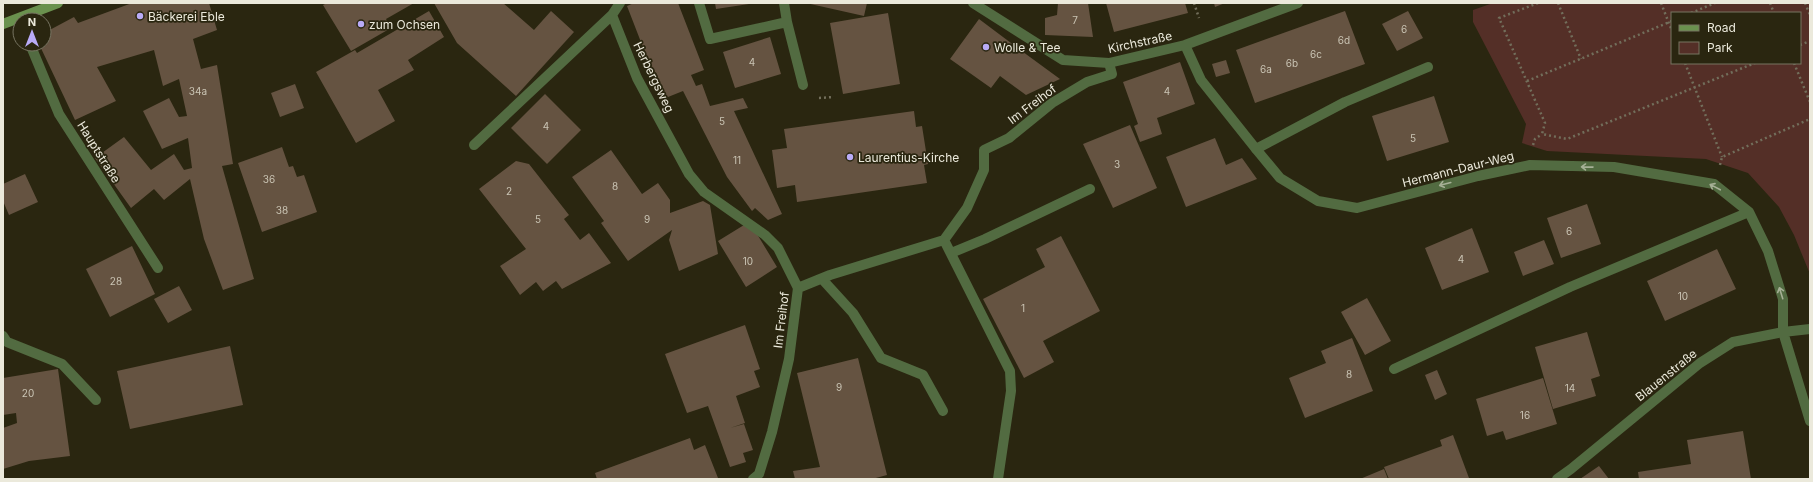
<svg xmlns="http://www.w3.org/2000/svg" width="1813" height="482" font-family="Inter,sans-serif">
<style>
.green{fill:#542f27;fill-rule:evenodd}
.building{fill:#655341}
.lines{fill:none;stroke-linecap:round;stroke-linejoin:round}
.path{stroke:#726e5b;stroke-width:2.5;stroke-dasharray:2 3;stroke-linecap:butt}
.service{stroke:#526b41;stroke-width:10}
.minor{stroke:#526b41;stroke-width:10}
.secondary{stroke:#6a914e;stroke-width:10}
.oneway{stroke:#a6b096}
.poi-dot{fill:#b9abf7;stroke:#2a2610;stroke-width:1.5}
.labels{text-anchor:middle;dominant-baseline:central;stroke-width:3.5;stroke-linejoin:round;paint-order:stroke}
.number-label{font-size:10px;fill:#cac4b4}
.poi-label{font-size:12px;fill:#ebe9db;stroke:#2a2610;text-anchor:start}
.street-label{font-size:12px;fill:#ebe9db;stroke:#2a2610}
</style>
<rect width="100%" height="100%" fill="#2a2610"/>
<path class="green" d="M1493,3h317v271l-16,-39 -15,-28 -31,-34 -42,-14 -159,-8 -25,-8 4,-19 -53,-102v-12zM1672,13h128v50h-128z"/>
<path class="building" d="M132,3h77l8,27 -24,9 8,30 16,-4 16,99 -11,2 32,113 -31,11 -19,-51 -14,-60 -26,21 -10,-11 -23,19 -36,-50 29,-21 27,33 23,-16 10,16 8,-2 -4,-30 -26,11 -19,-38 26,-13 10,19 8,-1 -8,-37 -16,7 -9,-36 -57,17 19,34 -41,19 -36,-76h5v-11l30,-16 4,6z
M327,3h87l-28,16 5,9 -40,23 -28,-46z
M434,3h69l31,27 17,-19 23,21 -58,64 -59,-53z
M634,3h44l26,67 -13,5 5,11 6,-2 8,22 33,-8 5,10 -14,3 48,103 -14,6 -13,-12 -3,3 -25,-34 -44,-86 -20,8 -36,-93z
M715,3h34v1l-33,5z
M806,3h61l-3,13z
M1058,3h30l5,34 -48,-2v-17l12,-3z
M1106,3h79l3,10 -74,19z
M1214,3h11l-10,4z
M429,11l15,26 -36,23 6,10 -36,20 17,31 -39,22 -40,-71 39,-22 2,3z
M1345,11l20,53 -110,39 -19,-53z
M1408,11l15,27 -26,13 -15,-27z
M888,13l12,71 -57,10 -13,-71z
M979,19l40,30 41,30 -34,16 -26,-19 -9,12 -41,-29z
M770,37l11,37 -46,14 -12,-36z
M1226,60l4,13 -14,4 -4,-13z
M1180,62l15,42 -38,14 5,16 -22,8 -6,-16 4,-2 -15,-42z
M295,84l9,24 -24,9 -9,-24z
M545,94l36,36 -34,34 -36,-36z
M1434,96l15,46 -62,19 -15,-45z
M914,111l2,16 6,-1 6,38 -4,1 3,18 -130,19 -2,-17 -18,3 -5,-38 15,-2 -3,-19z
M1130,125l27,63 -44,20 -30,-64z
M1215,138l11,27 16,-7 15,21 -71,28 -20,-50z
M282,147l7,20 4,-1 4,11 7,-2 13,37 -55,20 -24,-69z
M611,150l31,44 16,-11 12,17v13l33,-12 7,4 8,49 -39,17 -10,-31 3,-10 -44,31 -27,-38 3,-2 -32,-44z
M516,161l13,3 40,51 -5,4 16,21 9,-7 22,30 -49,26 -6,-8 -13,10 -7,-9 -16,13 -20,-29 26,-17 -47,-60z
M25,174l13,28 -29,13 -6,-14v-17z
M1587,204l14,40 -40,14 -14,-40z
M744,225l13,9 20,33 -31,20 -28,-46z
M1472,228l17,44 -47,18 -17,-42z
M1061,236l39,75 -57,30 11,21 -30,16 -41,-79 62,-32 -9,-18z
M1544,240l10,24 -31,12 -9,-24z
M132,246l23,48 -45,23 -24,-48z
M1717,249l19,40 -71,32 -18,-40z
M179,286l13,24 -24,13 -14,-24z
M1367,298l24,43 -26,14 -24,-43z
M745,325l15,44 -6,2 6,16 -24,9 9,27 -15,5 14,-4 9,26 -10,3 3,9 -16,5 -22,-61 -21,7 -22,-59z
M1587,332l13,44 -9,3 5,17 -43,13 -18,-62z
M1352,338l21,53 -68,27 -16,-40 37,-15 -5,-12z
M230,346l13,59 -113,24 -13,-58z
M858,358l29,117 -15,4h-77l-2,-8 27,-4 -23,-94z
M58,369l12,87 -41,5 -26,8v-41l14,-5 -1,-10 -13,2v-37z
M1437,370l10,24 -12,6 -10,-25z
M1543,378l14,46 -51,16 -3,-9 -16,5 -11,-37z
M1743,431l8,48h-112l-1,-7 53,-8 -4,-24z
M1453,435l16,43 -80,1 -5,-12 58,-21 -2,-6z
M690,438l4,12 11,-5 13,33 -121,1 -2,-6z
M1599,466l10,13h-29z
M1384,469l4,10h-28z"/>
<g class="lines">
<path class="path" d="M1194,3l5,15
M1538,3l-39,15 46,105 -3,11 25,5 188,-76
M1558,3l23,56
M1661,3l11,28
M1770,3l4,10
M1805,3l5,12
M1691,13l24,-10
M1800,45l10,-4
M1685,63l37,94
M1794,63l16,39
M1527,81l145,-60
M819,98l15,-1
M1533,145l2,-6 7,-5
M1720,165l2,-8 88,-38"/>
<path class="service" d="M699,3l11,36 77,-17 -3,-19
M612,15l25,63 52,96 15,18 61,43 13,13 20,40
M787,22l16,63
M30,44l29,70 99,154
M474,145l138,-130 8,-12
M1256,149l89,-47 83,-35
M944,240l23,-32 17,-38v-20l25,-12 43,-35 35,-21 25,-8 -3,-11
M951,253l34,-14 105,-50
M822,279l31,34 28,45 42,17 20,36
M798,288l32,-13 114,-35 66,131 1,20 -13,88
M3,336l4,6 55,22 34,36
M753,479l6,-5 13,-42 17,-73 9,-71"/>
<path class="minor" d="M973,3l90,57 46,3 76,-18 113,-42
M1185,45l16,35 55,69 24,29 38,23 39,7 121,-32 52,-11 84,2 100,17 35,28 19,39 15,48v33l27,89
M1394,369l176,-82 179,-75
M1557,479l14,-10 129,-106 33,-21 50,-10 27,-3"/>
<path class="secondary" d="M3,24l55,-21"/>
</g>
<defs><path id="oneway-shaft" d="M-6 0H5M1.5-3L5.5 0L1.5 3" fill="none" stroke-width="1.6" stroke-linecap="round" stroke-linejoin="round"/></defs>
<g class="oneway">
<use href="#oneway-shaft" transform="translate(1587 167) rotate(-179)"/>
<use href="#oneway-shaft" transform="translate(1445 184) rotate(165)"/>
<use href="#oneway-shaft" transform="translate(1715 187) rotate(-152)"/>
<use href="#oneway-shaft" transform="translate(1781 293) rotate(-107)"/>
</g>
<g class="poi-dot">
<circle cx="140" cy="16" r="4"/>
<circle cx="361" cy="24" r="4"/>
<circle cx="986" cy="47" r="4"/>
<circle cx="850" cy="157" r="4"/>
</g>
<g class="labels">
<g class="number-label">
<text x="1075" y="20">7</text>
<text x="1404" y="29">6</text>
<text x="1344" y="40">6d</text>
<text x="1316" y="54">6c</text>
<text x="752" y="62">4</text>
<text x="1292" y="63">6b</text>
<text x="1266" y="69">6a</text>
<text x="198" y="91">34a</text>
<text x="1167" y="91">4</text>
<text x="722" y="121">5</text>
<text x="546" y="126">4</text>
<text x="1413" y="138">5</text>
<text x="737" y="160">11</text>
<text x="1117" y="164">3</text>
<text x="269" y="179">36</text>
<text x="615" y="186">8</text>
<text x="509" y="191">2</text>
<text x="282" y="210">38</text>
<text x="538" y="219">5</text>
<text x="647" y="219">9</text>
<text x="1569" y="231">6</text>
<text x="1461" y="259">4</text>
<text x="748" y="261">10</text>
<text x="116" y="281">28</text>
<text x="1683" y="296">10</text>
<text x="1023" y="308">1</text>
<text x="1349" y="374">8</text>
<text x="839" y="387">9</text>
<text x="1570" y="388">14</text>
<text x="28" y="393">20</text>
<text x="1525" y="415">16</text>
</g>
<g class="poi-label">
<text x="148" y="16">Bäckerei Eble</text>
<text x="369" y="24">zum Ochsen</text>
<text x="994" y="47">Wolle &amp; Tee</text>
<text x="858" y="157">Laurentius-Kirche</text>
</g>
<g class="street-label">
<text transform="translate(1140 42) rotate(-12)">Kirchstraße</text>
<text transform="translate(654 77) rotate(64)">Herbergsweg</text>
<text transform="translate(1032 104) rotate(-37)">Im Freihof</text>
<text transform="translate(99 152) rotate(58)">Hauptstraße</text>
<text transform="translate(1458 169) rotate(-14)">Hermann-Daur-Weg</text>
<text transform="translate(781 320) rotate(-83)">Im Freihof</text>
<text transform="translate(1666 375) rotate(-39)">Blauenstraße</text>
</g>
</g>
<rect width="1813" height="482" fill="none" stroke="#ebe9db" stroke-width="8"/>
<rect x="1671" y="12" width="130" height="52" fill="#2a2610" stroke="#777461"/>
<rect x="1679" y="25" width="20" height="6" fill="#6a914e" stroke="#777461"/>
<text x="1707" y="32" font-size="12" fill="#ebe9db">Road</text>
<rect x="1679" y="42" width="20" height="12" fill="#542f27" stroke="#777461"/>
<text x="1707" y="52" font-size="12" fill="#ebe9db">Park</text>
<g transform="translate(32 32)"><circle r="19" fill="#2a2610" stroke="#777461"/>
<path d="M0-3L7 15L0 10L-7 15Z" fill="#b9abf7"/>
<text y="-6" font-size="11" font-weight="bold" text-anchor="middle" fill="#ebe9db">N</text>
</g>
</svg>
